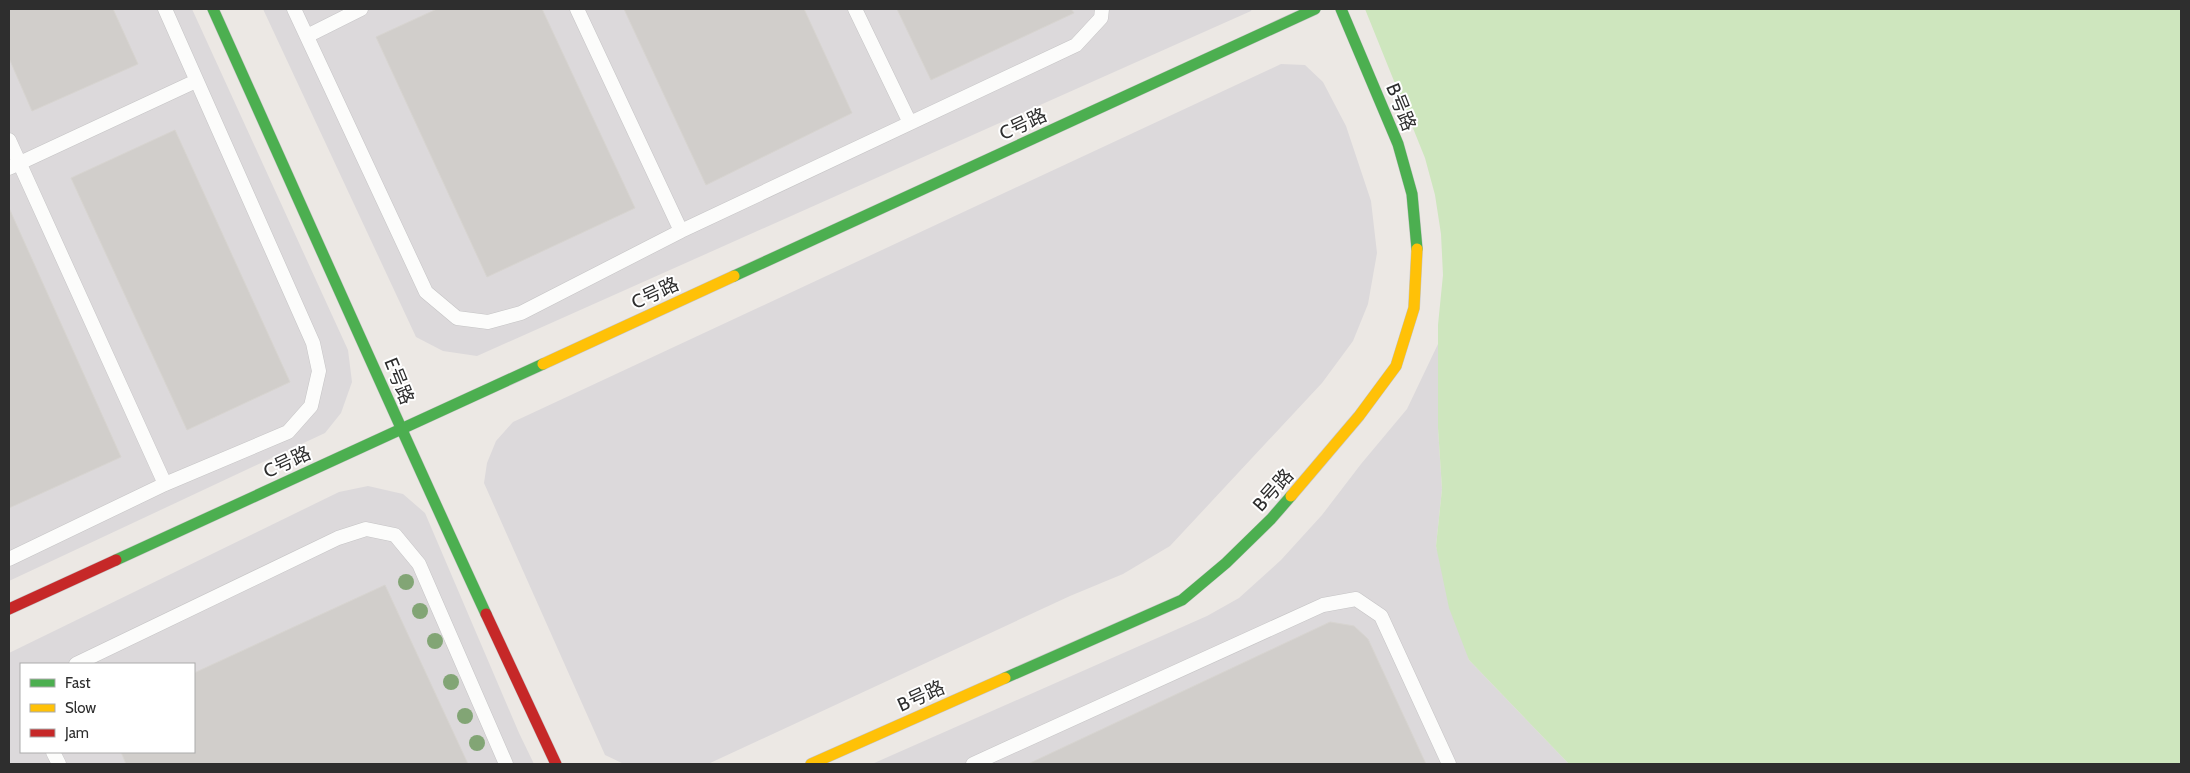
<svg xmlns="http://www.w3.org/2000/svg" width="2190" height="773" font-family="Cabin,'Noto Sans SC',sans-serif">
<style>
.industrial{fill:#dcd9db;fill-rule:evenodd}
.green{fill:#cee6be}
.building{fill:#d1cecb;stroke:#d7d4d0}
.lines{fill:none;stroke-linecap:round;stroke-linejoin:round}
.lane-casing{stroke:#c5c4c5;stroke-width:15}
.fast-casing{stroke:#c5c4c5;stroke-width:12}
.slow-casing{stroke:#c5c4c5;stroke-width:12}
.jam-casing{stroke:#c5c4c5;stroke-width:12}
.lane{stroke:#fcfcfb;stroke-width:14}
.fast{stroke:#4caf50;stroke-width:11}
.slow{stroke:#ffc107;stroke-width:11}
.jam{stroke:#c62828;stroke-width:11}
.tree{fill:#82a575}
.labels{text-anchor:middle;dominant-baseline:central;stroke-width:4;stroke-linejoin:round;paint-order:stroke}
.street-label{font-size:19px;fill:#2e2e2e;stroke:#fff}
</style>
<rect width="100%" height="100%" fill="#ece8e4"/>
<path class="industrial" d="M9,9h183l156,341 4,32 -11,31 -16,20 -316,148z
M263,9h989l-1,2 -774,345 -34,-5 -27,-14z
M1281,64l24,1 18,17 23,44 25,75 6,52 -9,51 -15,37 -31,42 -152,163 -47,28 -53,22 -362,168h-84l-19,-9 -121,-272 3,-20 9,-22 17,-19z
M1438,344v84l4,61 -6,57 33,114 100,104h-697l335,-148 32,-18 42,-38 41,-45 39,-51 46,-55z
M368,486l35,8 22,19 94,220 15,31h-525v-111l330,-161zM21,664h173v88h-173z"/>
<path class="green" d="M1365,9h816v755h-612l-100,-104 -20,-52 -13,-62 6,-57 -4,-61v-103l5,-50 -2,-41 -6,-39 -10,-37z"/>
<path class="building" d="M9,9h104l25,55 -106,47 -23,-53z
M437,9h105l93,199 -148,69 -111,-240z
M624,9h180l48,104 -146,72z
M897,9h174l3,4 -143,67z
M175,130l115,252 -103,48 -116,-252z
M9,208l112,249 -112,51z
M385,585l83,179h-342l-5,-12h73v-79z
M1330,622l24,4 14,13 58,125h-398z"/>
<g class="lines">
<g class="lane-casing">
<path id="lane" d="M294,9l132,283 31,26 31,4 33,-9 160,-82 395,-186 25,-27 1,-9
M577,9l104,222
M855,9l55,114
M307,36l54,-27
M9,140l156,344
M9,168l187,-87
M9,559l156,-75 123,-52 23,-26 8,-35 -6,-28 -148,-334
M76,664l262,-126 28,-9 29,6 24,29 87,200
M53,752l6,12
M973,764l350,-159 33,-6 25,17 68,148"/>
</g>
<g class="fast-casing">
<path id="fast" d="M213,9c91,202 180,404 273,605
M1341,9l57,135 14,50 5,55
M734,276l581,-267
M116,560l427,-196
M1005,678l177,-78 44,-37 45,-44 20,-23"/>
</g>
<g class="slow-casing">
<path id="slow" d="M543,364l191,-88
M1291,496l68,-80 37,-50 18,-58 3,-59
M811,764l194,-86"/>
</g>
<g class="jam-casing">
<path id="jam" d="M9,609l107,-49
M486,614l70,150"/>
</g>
<use href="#lane" class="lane"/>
<use href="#fast" class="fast"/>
<use href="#slow" class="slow"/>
<use href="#jam" class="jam"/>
</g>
<g class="tree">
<circle cx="406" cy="582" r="8"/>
<circle cx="420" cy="611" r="8"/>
<circle cx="435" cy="641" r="8"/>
<circle cx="451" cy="682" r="8"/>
<circle cx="465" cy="716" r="8"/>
<circle cx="477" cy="743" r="8"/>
</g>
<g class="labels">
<g class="street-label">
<text transform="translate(1401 107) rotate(68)">B号路</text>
<text transform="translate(1023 124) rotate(-25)">C号路</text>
<text transform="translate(655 293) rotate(-25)">C号路</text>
<text transform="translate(399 381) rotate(68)">E号路</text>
<text transform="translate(287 462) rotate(-25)">C号路</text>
<text transform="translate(1273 490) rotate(-48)">B号路</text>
<text transform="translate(921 696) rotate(-24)">B号路</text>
</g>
</g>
<rect width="2190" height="773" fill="none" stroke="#2e2e2e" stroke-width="20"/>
<rect x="20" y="663" width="175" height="90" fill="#ffffff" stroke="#ababab"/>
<rect x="30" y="679" width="25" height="8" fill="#4caf50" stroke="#ababab"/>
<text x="65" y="688" font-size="15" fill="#2e2e2e">Fast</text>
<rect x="30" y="704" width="25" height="8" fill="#ffc107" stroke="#ababab"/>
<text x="65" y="713" font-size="15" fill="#2e2e2e">Slow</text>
<rect x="30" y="729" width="25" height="8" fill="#c62828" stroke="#ababab"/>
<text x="65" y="738" font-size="15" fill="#2e2e2e">Jam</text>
</svg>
